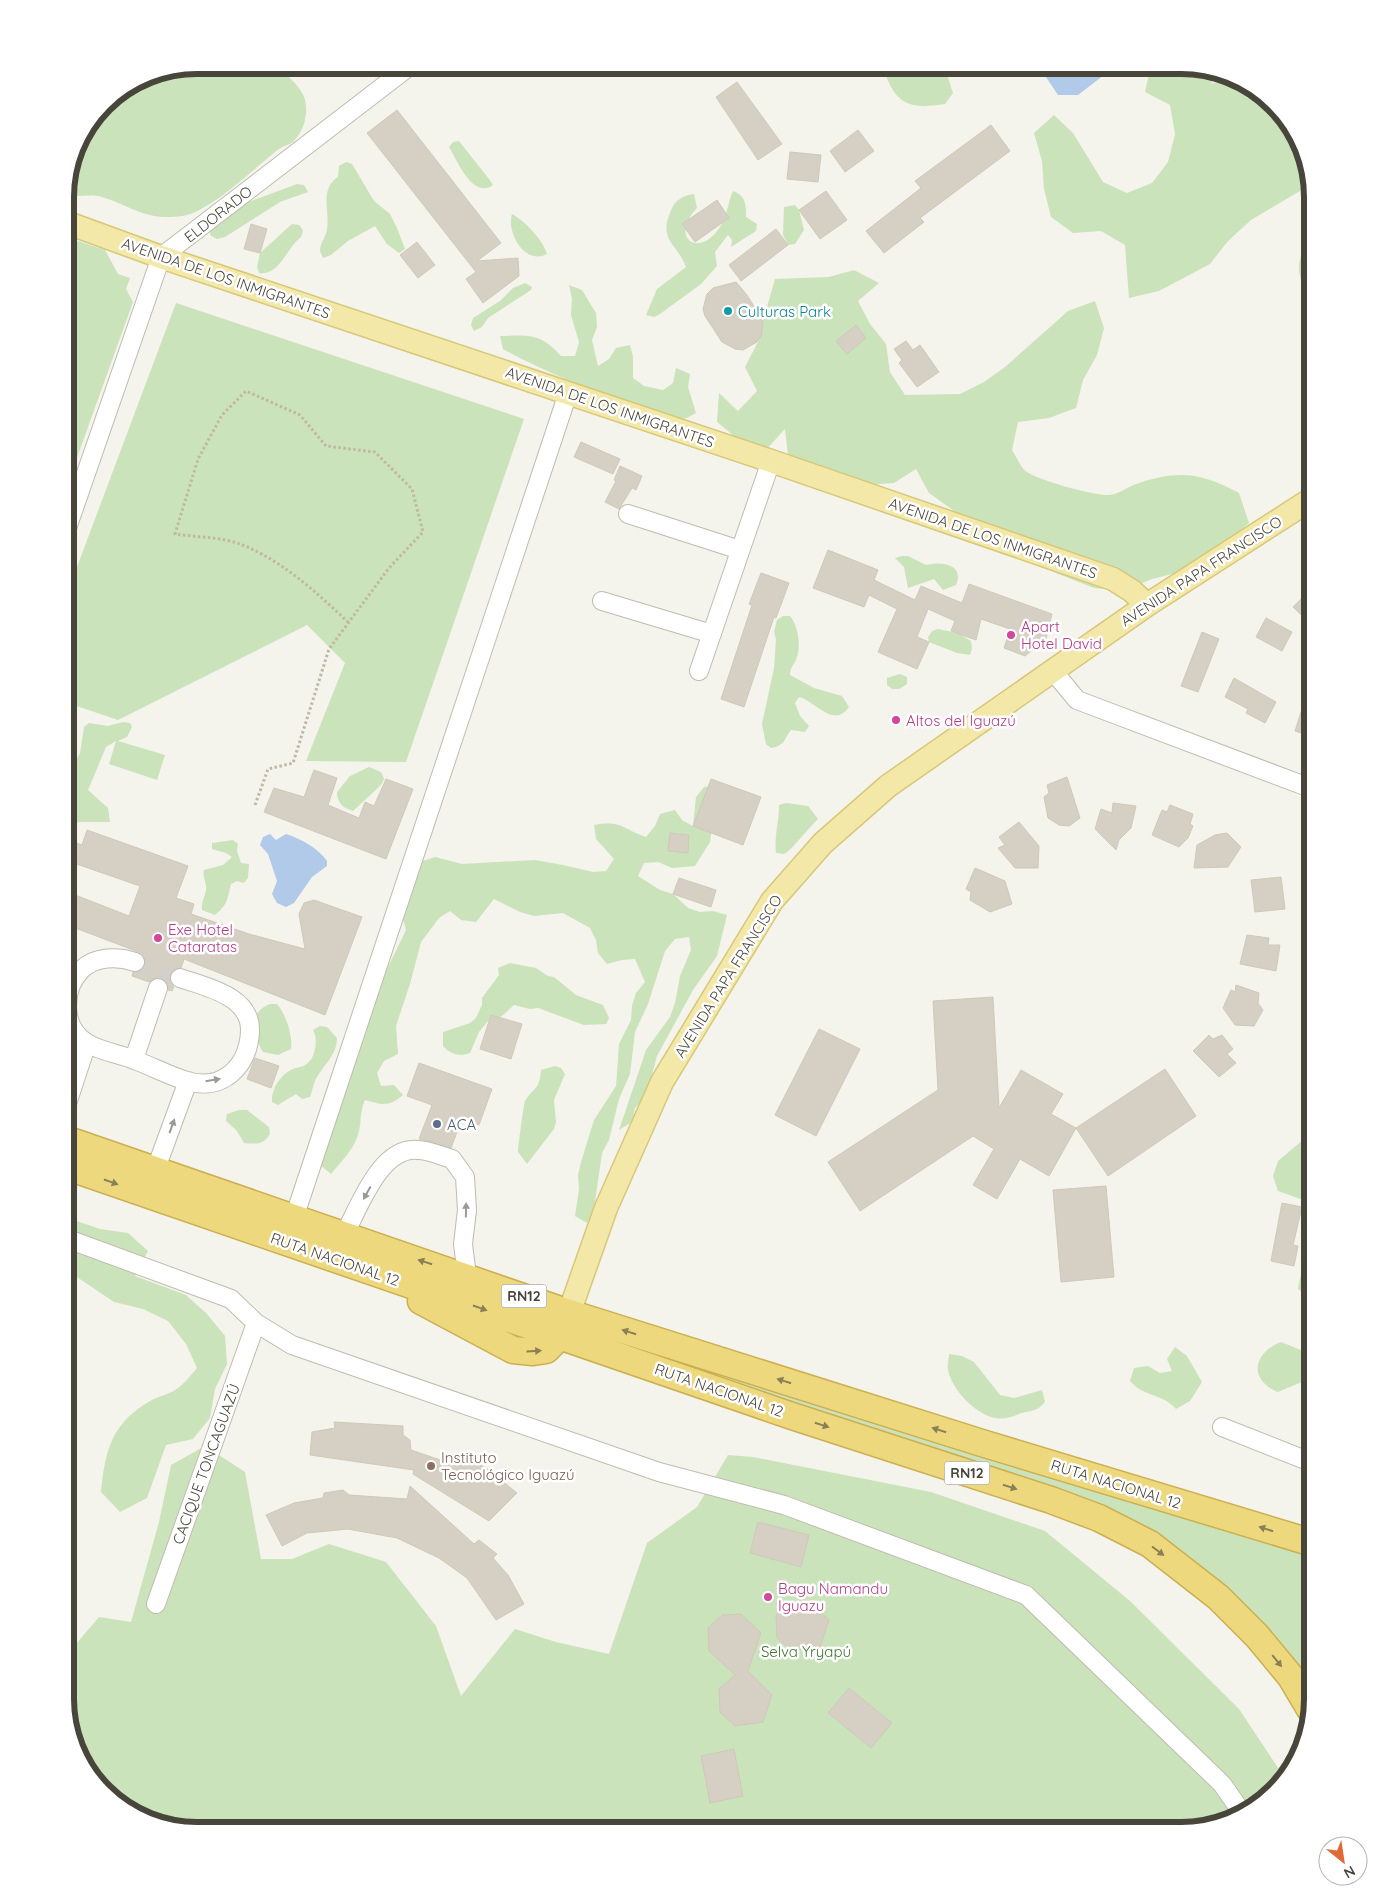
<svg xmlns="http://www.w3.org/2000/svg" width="1378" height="1896" font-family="Quicksand,sans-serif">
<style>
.green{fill:#cbe3bb}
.water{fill:#b1cae9}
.building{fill:#d5d0c3;stroke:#cfc9b7}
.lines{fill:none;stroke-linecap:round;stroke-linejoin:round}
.minor-tunnel{stroke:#d2d0c9;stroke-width:18;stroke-dasharray:18 9;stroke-linecap:butt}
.minor-casing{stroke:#bfbcb0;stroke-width:20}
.major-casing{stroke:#d7c878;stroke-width:25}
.highway-casing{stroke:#ccaf4f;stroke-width:29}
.path{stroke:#bfb9a3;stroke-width:3;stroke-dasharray:2.5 2.5;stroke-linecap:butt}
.minor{stroke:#fff;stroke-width:18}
.major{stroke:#f3e8a7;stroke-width:22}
.highway{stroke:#eed87e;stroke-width:26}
.oneway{fill:#9a9993}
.oneway2{fill:#8a8056}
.culture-dot{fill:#0f9aa8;stroke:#fff;stroke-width:2}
.hotel-dot{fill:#d1479c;stroke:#fff;stroke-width:2}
.service-dot{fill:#5c6f8a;stroke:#fff;stroke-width:2}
.education-dot{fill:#8d6e63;stroke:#fff;stroke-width:2}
.labels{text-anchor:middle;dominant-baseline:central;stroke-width:5;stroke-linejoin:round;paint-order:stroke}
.shield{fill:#fff;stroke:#7f7d76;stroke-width:1}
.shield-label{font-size:14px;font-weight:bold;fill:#48453b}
.street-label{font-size:15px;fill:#48453b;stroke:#fff}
.culture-label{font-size:15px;fill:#0d838f;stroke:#fff;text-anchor:start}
.hotel-label{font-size:15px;fill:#b23c85;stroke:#fff;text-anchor:start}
.service-label{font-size:15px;fill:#4e5e75;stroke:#fff;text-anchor:start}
.education-label{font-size:15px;fill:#785e54;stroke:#fff;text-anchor:start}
.park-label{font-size:15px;fill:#437434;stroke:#fff}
.rim{fill:none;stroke:#48453b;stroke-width:6}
</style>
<rect width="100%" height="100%" fill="#f4f3ec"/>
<path class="green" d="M197,65h80c16,18 34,26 28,54 -1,8 -6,17 -12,23 -4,3 -10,4 -14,7 -24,18 -68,63 -97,67 -37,5 -48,-9 -80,-19 -13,-4 -24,2 -37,-3l14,-56 31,-40 37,-23z
M308,65h17l1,10 -13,-3z
M882,65h62l9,28 -8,11c-40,6 -50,-1 -63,-39z
M1151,65h39l25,8 -4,11 17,-7 19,6 48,48 15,54 -59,35 -23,21 -18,23 -51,27 -30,7 -4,-53 -24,-14 -28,2 -22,-16 -7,-28 -2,-28 -8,-28 20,-18 19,18 30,49 24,11 25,-10 16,-21 7,-28 -5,-29 -25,-13z
M459,141l30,38 4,6c-20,15 -36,-25 -44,-38l4,-5z
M346,162l6,2 22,37 16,13 7,14 8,21 -6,4 -12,-9 -12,-18 -27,15 -17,14 -8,3 -3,-7c0,-8 6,-14 7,-22 3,-18 -8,-40 11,-52l1,-11z
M297,184l7,1 4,7 -28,10 -55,35 -8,2 -7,-4v-7l28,-22z
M733,191c13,5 13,13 13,26l11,7 -1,7 -25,16 1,-7 -4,-5 -13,17 2,14 -16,18 -41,30 -6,3 -8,-2 11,-26 29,-22c-10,-26 -29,-26 -14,-59 4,-9 13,-13 22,-14l3,14c-27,28 -1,50 20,23 10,-11 10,-27 16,-40z
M795,205l4,5 5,20 -9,14 -7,1 -5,-10 1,-28z
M512,214c13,7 31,26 35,40 -22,12 -41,-22 -35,-40z
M292,224l7,1 4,5 -2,7c-14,10 -21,39 -42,36l-2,-6 3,-14z
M65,237l40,13 13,24 12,4 -4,11 7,13 -68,189z
M1313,241v62c-14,-21 -23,-44 0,-62z
M854,270l25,13 -21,18 12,23 16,20 4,28 15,23 55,-1 24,-12 21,-15 63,-56 27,-10 9,27 -7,27 -14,25 -7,28 -27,10 -31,4 -6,28c4,6 9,18 15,22 11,8 68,24 81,23 9,0 20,-8 28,-11 42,-14 64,-12 103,9l10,30 -21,19 -48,30 -28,7 -29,12 -29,-3 -56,-22 -25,-13 -84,-60 -13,-24 -22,14 -28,2 -78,-29 -3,-27 -20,22 -26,-11 -22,-18 2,-29 19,18 19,-20 -12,-24 16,-31 2,-15 12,-42 54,-2z
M525,283l7,4 -1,3 -43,28 -6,9 -8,4 -3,-6 2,-7 27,-17 13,-13z
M569,285l13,5 14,23 1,14 -5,13 6,26 11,-7 7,-11 14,-3 3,12v21l11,8 19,4 10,-7 3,-15 14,6 -2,13 8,26c-4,2 -10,6 -14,6 -19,0 -39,-10 -56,-16 -42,-16 -83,-32 -123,-54l-3,-13c29,-1 41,-3 61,20h14l4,-14 -8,-27 1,-16z
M176,303l348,116 -118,343 -100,-1 39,-98 -38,-38 -189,95 -53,-18v-103z
M902,556h6l18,9c15,-4 39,-1 30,20l-13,5 -9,-11 -26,9 -4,-21 -9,-9z
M783,616h7c8,8 11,31 7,41 -2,8 -7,9 -7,18l24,13 28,8 7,11c-15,22 -34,-6 -50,-10l-4,6 5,13 9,10 -4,6 -14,-2c-7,9 -6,16 -20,18l-5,-4 -4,-20 12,-56 2,-29 -2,-7 3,-12z
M938,629l20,4 13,8 1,7 -2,7 -13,-2 -28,-11 -1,-5 4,-6z
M900,674l7,3v7l-8,5h-7l-5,-4v-7z
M123,722l7,1 2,4 -5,10 -9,4 47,14 -8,25 -48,-16 7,-23 -10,6 -18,43 20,18 2,14h-31l-14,4v-46l15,-27 4,-26 5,-4 19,3z
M369,767l12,5 3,7 -3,6 -28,26c-10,-3 -16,-8 -16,-19l13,-16z
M718,786l-8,56 -15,24 -23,2 -14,-6 -14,1 -6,13 22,14 13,4 15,14 12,4 13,-1 14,4 -10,41 -24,34 -36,66 -11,41 -11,11 -3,14 -13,8 27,-80 24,-33 5,-14 5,-27 11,-26 -2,-13 -14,2 -10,12 -17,53 -13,28 -5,42 -11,25 -10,41 -7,13 -8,56 -7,14 -12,-7 4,-27 -1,-14 3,-13 13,-42 22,-34 3,-42 12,-24 1,-14 4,-13 9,-11 -10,-23 -13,1 -15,4 -9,-11 -2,-13 -6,-12 -27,-15 -29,3 -14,-4 -26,-13 -18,23 -15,-2 -11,-9 -11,7 -18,24 -11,42 -14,42 2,28 -14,7 -7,12 4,13 13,-1 9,10c-14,12 -21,10 -38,5 -6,13 -3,26 -8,38 -5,13 -18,26 -26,36l-11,-9 57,-190 11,-8 18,-37 -4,-14 9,-47 12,-8 12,-4 27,7 73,-4 28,5 30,7 13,-1 8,-12 -18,-20 -2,-14c28,-5 28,4 52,12l9,-11 5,-12 15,-4 7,10 11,6 3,-29 8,-10z
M786,803l22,3 10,13c-7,6 -28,33 -34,35 -1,0 -7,-1 -8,-1 -2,-15 3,-31 3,-48z
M233,840l5,4 -1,7 4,12 8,1 -1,14 -4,5 -7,-2 -6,3c-4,16 -3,20 -16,31l-13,-5c-1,-8 3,-13 4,-20 1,-8 -4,-12 -2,-20l19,-5 9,-8 -6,-4 -14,-4v-6z
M510,963l26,5 12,8 6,1 22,18 27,10 6,13 -3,6 -22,1 -46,-17 -8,1 -16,-4 -12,11 -14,5 -9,11 -9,21c-10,4 -20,1 -27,-7v-14l27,-9 6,-5 6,-13v-7l17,-23 -1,-7z
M270,1004h7c9,10 16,32 14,45l-13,6 -15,-3c-10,-18 -16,-39 7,-48z
M320,1026l7,1 10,11c0,18 -15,28 -22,43 -2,5 -3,11 -5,16l-8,2 -6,-5 -18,11 -6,-3c-1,-13 9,-28 21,-33 5,-2 11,-2 15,-6 8,-7 10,-25 5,-33z
M555,1066l6,2 4,6 -11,26 2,22 -2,7 -27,35 -9,-12c0,-6 6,-49 7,-51 9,-15 14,-9 16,-31z
M239,1110h8l22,17 1,7c-7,11 -13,10 -26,9l-7,-12 -11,-10 1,-7z
M1313,1119v81l-7,1 -28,-10 -5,-15 5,-15 32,-27z
M65,1217l35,12 28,4 20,18 -13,25 51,19 21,19 18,22 2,28 -12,25 -5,29 -17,21 -27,6 -19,53 -27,14 -19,-20c4,-42 11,-69 49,-91 9,-5 21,-7 28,-13 7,-5 13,-13 19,-20l-11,-24 -18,-23 -25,-12 -29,-7 -49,-33v-25l29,15 -17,-18 -12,-5z
M1313,1257v44l-15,-12c2,-12 4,-25 15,-32z
M591,1328l722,228v139l-148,-153 -76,-42 -501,-164z
M1281,1342l25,10 7,-4v38l-9,-5 -26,11c-30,-12 -25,-39 3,-50z
M1175,1347l12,9 15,26 -12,19 -14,8c-16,-17 -31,-11 -46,-28l4,-13 14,-2 12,7 12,-2 -5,-12z
M949,1354l13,2 12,6 26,33 14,3 28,-8 3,12c-8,9 -11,8 -23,11 -8,3 -17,7 -26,5 -20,-3 -44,-28 -48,-48 -1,-5 1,-11 1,-16z
M205,1446l40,26 16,87h31l37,-15 57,18 50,64 25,70 54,-67 41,13 53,12 38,-111 50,-36 31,-52 25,2 178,35 114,39 85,70 109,108 45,68 -37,36 -66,18h-993l-57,-18 -48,-48 -18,-66v-37l5,-11 29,-34 32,5 28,-100 12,-57z"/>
<path class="water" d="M1038,65h79l-39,30h-20z
M270,834l6,6 10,-6c15,5 32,14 41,27v5l-15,11 -18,26 -8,4 -9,-4 -5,-9 5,-13 -9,-27 -8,-9 3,-8z"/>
<path class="building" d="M737,82l45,62 -24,16 -42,-63z
M397,110l104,133 -24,18 41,-3 1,18 -36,27 -17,-24 10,-7 -109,-139z
M991,125l19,26 -90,67 4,4 -40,31 -18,-22 55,-43 -6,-7z
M858,130l16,21 -29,21 -15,-21z
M790,152l31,3 -3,27 -31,-3z
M826,191l21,29 -27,19 -21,-29z
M717,200l12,18 -34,24 -13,-18z
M251,224l16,5 -7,24 -16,-4z
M776,229l12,16 -47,36 -12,-16z
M417,242l18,23 -17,13 -18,-23z
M736,282l11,13 16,26 -2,15 -4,6 -14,8 -8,-1 -13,-7 -17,-26 -2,-7 4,-15 6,-6z
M856,325l10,13 -19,16 -11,-13z
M906,341l7,9 7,-5 19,27 -22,15 -18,-24 3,-3 -8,-11z
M581,442l39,17 -7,15 -39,-17z
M620,466l22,10 -6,14 -4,-2 -13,21 -14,-7 11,-21 -2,-1z
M828,550l50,20 -4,10 41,20 6,-14 41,17 7,-19 83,30 -6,25 -21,17 -21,-8 6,-19 -29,-10 -5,21 -25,-9 4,-10 -27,-12 -11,28 12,5 -12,27 -39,-17 19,-43 -28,-14 -5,12 -51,-19z
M761,573l28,10 -13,35 -2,-1 -30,90 -23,-8 31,-94 -3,-1z
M1305,595l8,8v23l-20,-19z
M1266,618l26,14 -10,19 -26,-14z
M1202,632l17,7 -21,53 -17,-6z
M1234,678l42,24 -11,21 -19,-10 2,-4 -23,-12z
M1310,684h3v35l-5,16 -13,-4z
M314,770l23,8 -9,27 31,13 6,-16 9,4 12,-27 27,10 -27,70 -122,-47 10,-24 30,9z
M1067,777l13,41 -11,8 -10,-1 -11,-7 -4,-21 5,-4 -2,-8z
M711,779l50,18 -18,48 -50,-19z
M1113,803l23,3 -5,22 -12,12 -3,10 -21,-21 6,-20 11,4z
M1170,805l23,9 -3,10 3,2 -5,12 -9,9 -27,-12 10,-25 5,2z
M1019,822l20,24 -1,22h-23l-17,-20 7,-3 -6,-8z
M87,830l101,36 -12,32 18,6 -3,10 58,20 56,15 -6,-35 5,-11 10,-3 48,17 -37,98 -141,-56 -3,9 -8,2 -3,4v7l4,5 -2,5 -4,-1 -2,-9 -4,-3h-7l-6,4 -17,-6 1,-4 9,-2 3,-5v-6l-4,-6 -76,-29v-33l64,25 11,-30 -75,-26v-21l17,6z
M670,833l19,2 -1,18 -20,-2z
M1227,833l14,14 -13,20 -34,1 3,-23 18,-10z
M975,868l30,13 7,23 -22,8 -20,-12 1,-8 -5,-3z
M1281,877l4,32 -30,3 -4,-32z
M679,878l37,12 -5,17 -38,-13z
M1247,935l22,3 -1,7h12l-4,26 -36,-7z
M1236,985l23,8 -1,10 5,7 -9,16 -19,-1 -12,-17 8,-18 4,2z
M993,997l6,111 22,-38 42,24 -12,20 25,14 -27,48 -29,-17 -23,40 -24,-14 21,-36 -21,-13 -113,75 -32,-49 110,-72 -5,-89z
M491,1015l31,9 -11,35 -31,-10z
M819,1029l41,20 -44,87 -41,-21z
M1209,1035l4,4 9,-4 11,14 -6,5 9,9 -17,14 -26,-26z
M255,1058l24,8 -8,22 -24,-9z
M419,1063l73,26 -13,36 -17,-6 -11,29 -32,-9 13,-34 -25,-9z
M1165,1069l31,47 -88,60 -32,-48z
M1106,1186l8,91 -53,5 -8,-92z
M1282,1203l20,4 -9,38 5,1 -4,20 -23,-5z
M334,1422l69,4v9l7,5 1,10 44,15 6,-8 24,10 32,26 -28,28 -76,-47 1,-4 -104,-15 2,-23 23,-4z
M410,1486l64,58 5,-4 18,14 -4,4 15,17 16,29 -28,16 -29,-42 -28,-20 -42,-20 -49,-9 -41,4 -25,13 -16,-31 28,-12 29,-5 1,-5 19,-3 6,5 58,4z
M758,1522l51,13 -8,32 -51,-14z
M809,1601l20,19 -9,27 -28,4 -15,-13 -1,-23 14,-13z
M741,1614l20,19 -13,38 24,24 -9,27 -28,4 -15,-14 -1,-23 16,-14 -26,-24 -1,-23 14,-13z
M849,1688l43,35 -21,25 -43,-35z
M734,1749l9,47 -33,7 -9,-47z"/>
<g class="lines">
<path class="minor-tunnel" d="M135,962l45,16"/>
<g class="minor-casing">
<path id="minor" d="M628,514l112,36
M65,534l96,-277 250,-192
M602,601l110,33
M699,671l72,-210
M1053,671l24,29 236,89
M135,962c-17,-6 -40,-6 -54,8 -19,20 -20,57 6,73 14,9 35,11 50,18 16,6 33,15 50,20 36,11 61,-15 63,-49 2,-36 -44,-45 -70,-54
M134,1059l24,-71
M65,1110l22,-67
M155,1171l33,-90
M294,1218l274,-825
M344,1235c15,-27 36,-89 74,-85 11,0 23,6 34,9l13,18 2,33 -4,34 4,32
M65,1238l166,61 25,24 36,22 367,127 125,33 242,90 196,189 21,30
M1222,1427l91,36
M156,1604l100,-281"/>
</g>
<g class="major-casing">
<path id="major" d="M65,222l96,35 610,204 342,118 19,12 15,14
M569,1313l37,-105 56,-126 110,-181 51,-58 65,-57 259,-181 166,-107"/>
</g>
<g class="highway-casing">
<path id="highway" d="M65,1139l504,174 416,131 328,99
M65,1166l727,250 259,84 48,18 51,26 68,53 39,39 34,41 19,32
M421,1301l92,49 20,2 13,-2 15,-15 5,-14"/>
</g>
<path class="path" d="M255,805l13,-36 25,-6 36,-114 60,-81 34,-36 -11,-43 -37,-37 -49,-6 -26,-31 -54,-24 -24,24 -24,44 -23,75c21,3 46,3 65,10 42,16 77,49 109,79"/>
<use href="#minor" class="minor"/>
<use href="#major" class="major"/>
<use href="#highway" class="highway"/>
</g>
<defs><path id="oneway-solid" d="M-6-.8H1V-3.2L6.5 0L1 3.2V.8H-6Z" transform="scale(1.25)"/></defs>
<g class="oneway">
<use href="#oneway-solid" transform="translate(213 1080) rotate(-9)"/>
<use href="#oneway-solid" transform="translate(172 1126) rotate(-70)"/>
<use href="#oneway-solid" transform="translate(367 1193) rotate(119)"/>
<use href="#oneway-solid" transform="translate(466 1210) rotate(-89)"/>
</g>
<g class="oneway2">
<use href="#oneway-solid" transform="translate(111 1182) rotate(19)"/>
<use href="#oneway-solid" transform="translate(425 1262) rotate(-162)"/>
<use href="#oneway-solid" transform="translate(480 1308) rotate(19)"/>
<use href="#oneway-solid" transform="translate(629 1332) rotate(-162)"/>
<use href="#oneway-solid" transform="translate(534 1351) rotate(-3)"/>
<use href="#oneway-solid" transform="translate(784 1381) rotate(-162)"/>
<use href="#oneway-solid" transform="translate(822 1425) rotate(18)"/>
<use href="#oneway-solid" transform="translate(939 1430) rotate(-162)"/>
<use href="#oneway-solid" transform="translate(1010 1487) rotate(18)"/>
<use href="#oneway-solid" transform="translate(1266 1529) rotate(-163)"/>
<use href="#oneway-solid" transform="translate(1158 1551) rotate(37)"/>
<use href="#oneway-solid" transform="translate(1277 1661) rotate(51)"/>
</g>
<circle class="culture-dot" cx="728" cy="311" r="5"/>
<g class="hotel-dot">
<circle cx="1011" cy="635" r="5"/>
<circle cx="896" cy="720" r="5"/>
<circle cx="158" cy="938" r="5"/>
<circle cx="768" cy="1597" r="5"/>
</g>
<circle class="service-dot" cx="437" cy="1124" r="5"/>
<circle class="education-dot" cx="431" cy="1466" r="5"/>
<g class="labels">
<g class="shield">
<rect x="501.5" y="1284.5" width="45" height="23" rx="4"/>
<rect x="944.5" y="1461.5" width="45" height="23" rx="4"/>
</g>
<g class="shield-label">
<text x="524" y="1296">RN12</text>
<text x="967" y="1473">RN12</text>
</g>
<g class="street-label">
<text transform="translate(218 214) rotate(-38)">ELDORADO</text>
<text transform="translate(226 278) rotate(19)">AVENIDA DE LOS INMIGRANTES</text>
<text transform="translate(610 407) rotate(19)">AVENIDA DE LOS INMIGRANTES</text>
<text transform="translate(993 538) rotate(19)">AVENIDA DE LOS INMIGRANTES</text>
<text transform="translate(1201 571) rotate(-33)">AVENIDA PAPA FRANCISCO</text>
<text transform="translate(728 976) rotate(-58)">AVENIDA PAPA FRANCISCO</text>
<text transform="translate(335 1259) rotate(19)">RUTA NACIONAL 12</text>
<text transform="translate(719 1390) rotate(19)">RUTA NACIONAL 12</text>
<text transform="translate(206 1464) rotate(-70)">CACIQUE TONCAGUAZÚ</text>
<text transform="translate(1116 1484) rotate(17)">RUTA NACIONAL 12</text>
</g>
<g class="culture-label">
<text x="738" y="311">Culturas Park</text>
</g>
<g class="hotel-label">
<text x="1021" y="626">Apart<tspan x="1021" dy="17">Hotel David</tspan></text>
<text x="906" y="720">Altos del Iguazú</text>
<text x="168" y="929">Exe Hotel<tspan x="168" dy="17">Cataratas</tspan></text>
<text x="778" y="1588">Bagu Namandu<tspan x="778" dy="17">Iguazu</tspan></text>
</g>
<g class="service-label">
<text x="447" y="1124">ACA</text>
</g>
<g class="education-label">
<text x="441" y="1457">Instituto<tspan x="441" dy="17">Tecnológico Iguazú</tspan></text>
</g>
<g class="park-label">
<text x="806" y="1651">Selva Yryapú</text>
</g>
</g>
<path d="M0 0H1378V1896H0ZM197 74H1181A123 123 0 0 1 1304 197V1699A123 123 0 0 1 1181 1822H197A123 123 0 0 1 74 1699V197A123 123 0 0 1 197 74Z" fill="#fff" fill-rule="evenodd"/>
<path class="rim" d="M197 74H1181A123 123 0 0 1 1304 197V1699A123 123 0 0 1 1181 1822H197A123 123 0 0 1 74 1699V197A123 123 0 0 1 197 74Z"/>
<g transform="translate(1343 1861) rotate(150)"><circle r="24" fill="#ffffff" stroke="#b6b5b1"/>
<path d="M0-4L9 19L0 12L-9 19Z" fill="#e16837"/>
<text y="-8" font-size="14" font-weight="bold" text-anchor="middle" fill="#48453b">N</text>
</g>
</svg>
